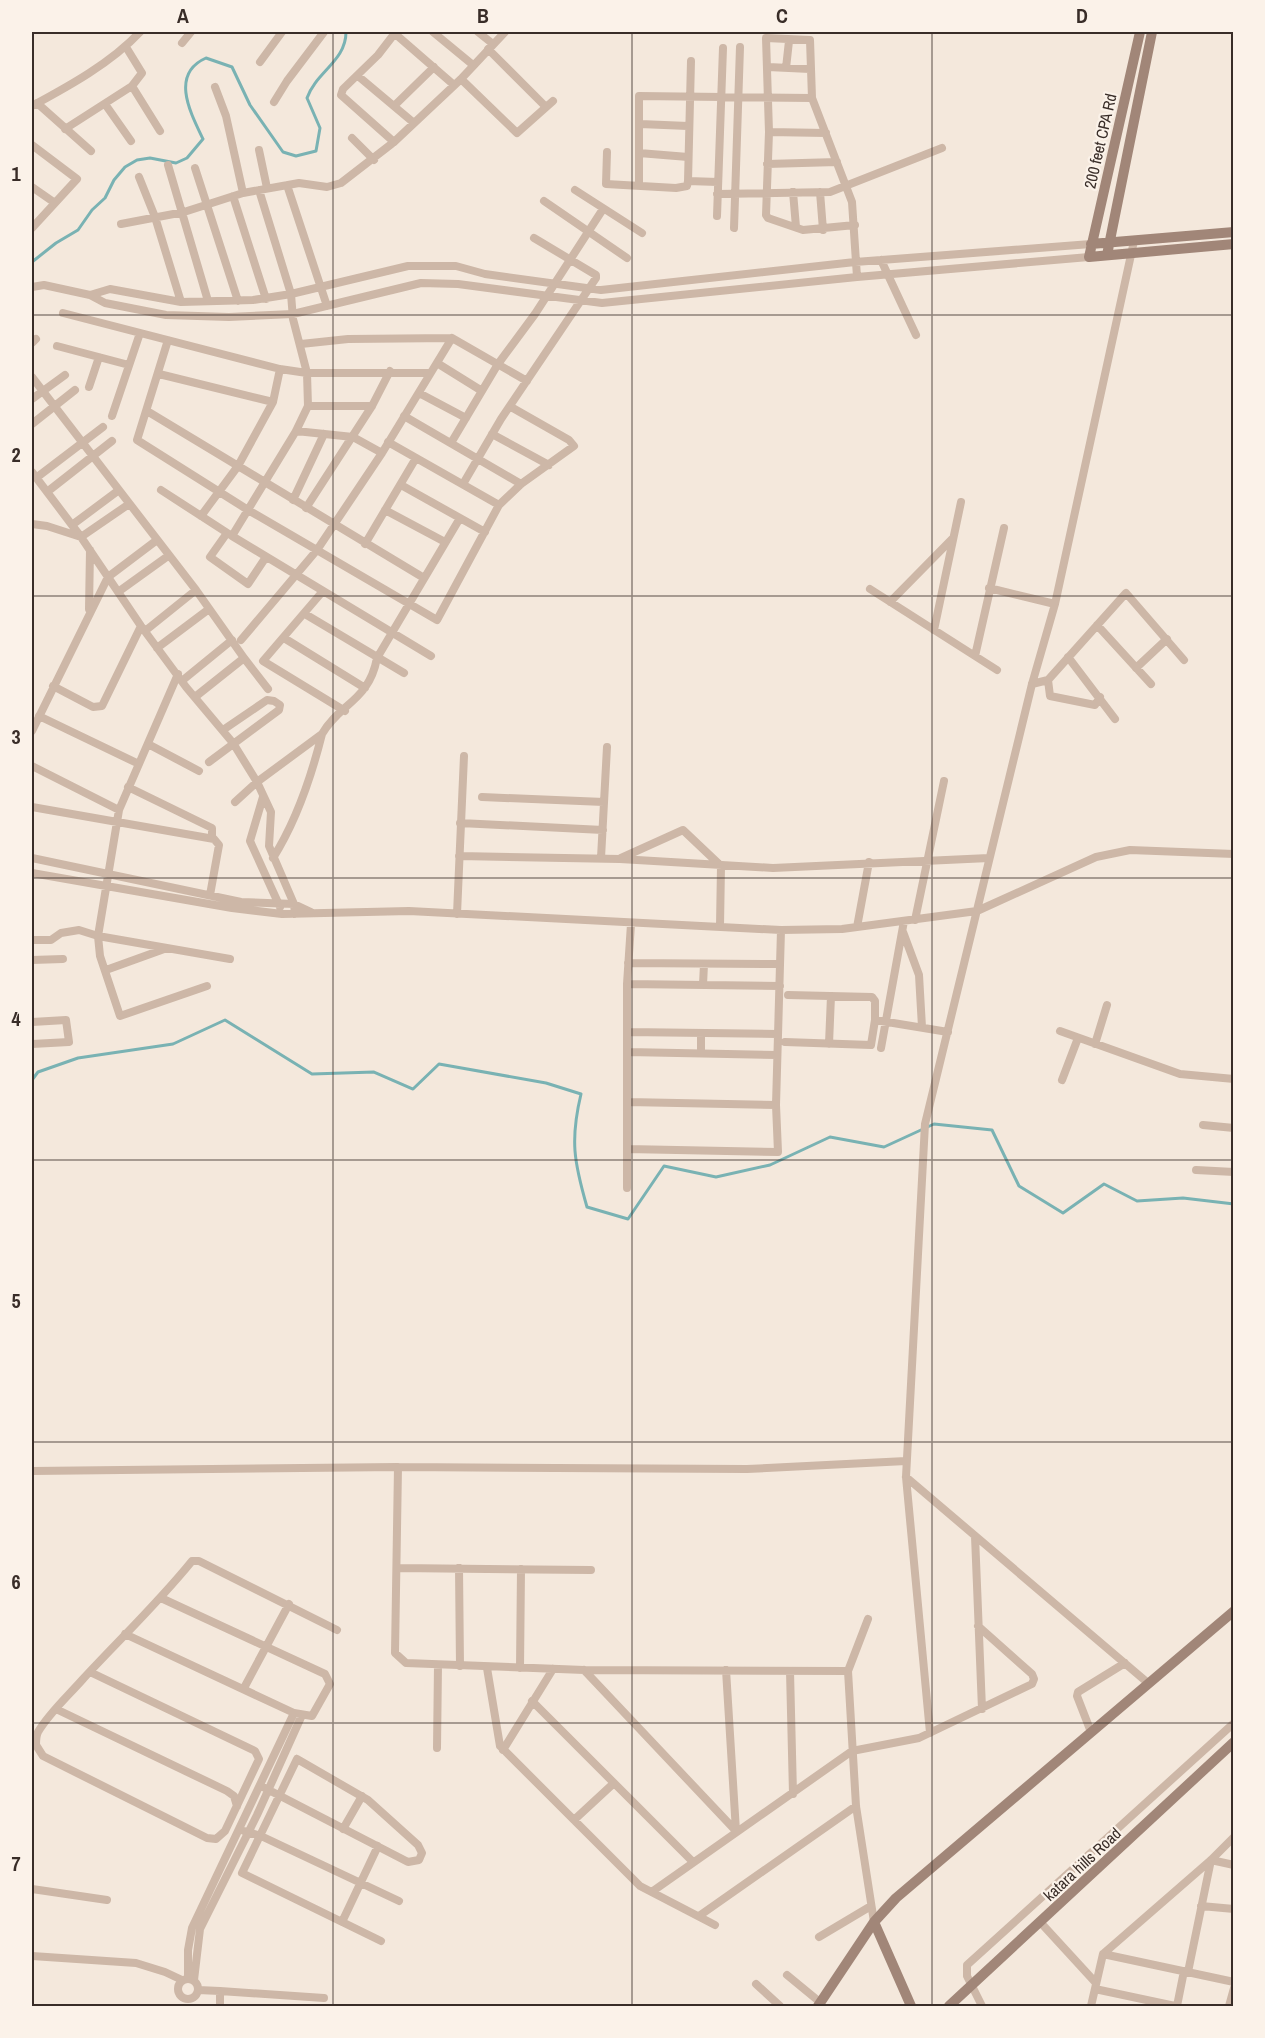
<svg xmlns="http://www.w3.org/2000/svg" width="1265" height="2038" font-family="'Archivo Narrow',sans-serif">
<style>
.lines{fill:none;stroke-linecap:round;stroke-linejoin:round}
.stream{stroke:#79b2b3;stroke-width:3}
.street{stroke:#cdb7a7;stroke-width:8}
.secondary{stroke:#a18678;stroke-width:10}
.grid{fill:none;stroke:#392d28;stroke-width:1.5;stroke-opacity:0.55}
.labels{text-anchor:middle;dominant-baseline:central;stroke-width:4.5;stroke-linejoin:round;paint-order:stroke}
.street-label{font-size:16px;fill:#392d28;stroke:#fbf2e9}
.neatline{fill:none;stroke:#392d28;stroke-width:2}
.grid-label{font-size:20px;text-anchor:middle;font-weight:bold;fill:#392d28}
</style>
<rect width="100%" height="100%" fill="#f4e8dc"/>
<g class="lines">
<path class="stream" d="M32,262l24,-19 22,-13 14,-20 13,-12 9,-18 11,-13 12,-7 13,-2 26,5 11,-5 16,-19c-13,-27 -33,-65 3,-81l26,9 18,38 33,47 13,4 20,-5 4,-23 -13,-30c9,-26 39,-37 39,-66
M32,1080l6,-8 40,-14 95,-14 52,-24 87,54 62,-2 39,17 26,-25 107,19 35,11c-11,46 -7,68 6,113l41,12 36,-53 52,11 54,-12 60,-28 54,10 50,-23 58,6 27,56 44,27 41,-29 33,17 46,-3 51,6"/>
<path class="street" d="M393,32l61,53
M433,32l40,33
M478,32l15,12
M182,43l9,-11
M126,47l16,26 -10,13
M488,49l58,58
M260,62l22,-30
M768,67l42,2
M786,68l3,-27
M358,76l56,47
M461,79l56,54 36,-32
M215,87l11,29 17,77
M274,102l13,-21 37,-49
M37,103l54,48
M105,104l26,37
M395,105l39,-38
M32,106c37,-20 79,-43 108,-74
M640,124l48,2
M65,129l67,-43 28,45
M769,132l57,1
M352,138l22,22
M394,142l-53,-47 2,-6 35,-34 17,-22
M32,145l45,34 -45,49
M259,150l8,38
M607,152l-1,32 70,4 11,-2 1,-5 30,1
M639,153l49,4
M767,164l70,-2
M168,165l40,136
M195,168l43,133
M139,177l16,40 26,85
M688,181l3,-120
M287,185l40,121
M639,185v-89l173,2
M32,187l23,16
M575,190l67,43
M793,192l3,35
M820,192l3,38
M717,194l113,-2 112,-44
M233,196l33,103
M544,201l83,57
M717,216l6,-168
M121,224l63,-12 59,-19 56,-10 28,4 14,-4 53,-41 67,-63 44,-47
M855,225l-52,5 -35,-12 -2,-3 3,-83 -3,-94 44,2 2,58 40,104 5,75
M734,228l6,-181
M881,260l35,75
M32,287l12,-2 46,10 15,8 61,12 63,2 64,-3 128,-31 37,1 144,19 255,-26 232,-20
M90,295l20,-6 71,13 72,-2 38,-6 117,-28h48l29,8 116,16 254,-28 236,-18
M63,313l217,56 27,4h123
M168,340l-31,100 111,70 189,110 62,-115 22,-21 53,-38 -5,-6 -58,-33
M32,343l4,-4
M301,344l47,-5 104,-1 75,43
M57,346l72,19
M437,363l45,28
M159,374l114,28
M32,377l164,213 48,68 -49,39
M89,387l10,-30
M419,393l47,25
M32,399l33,-24
M308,406h64
M147,411l277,167
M112,416l28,-83
M404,416l117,68
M32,424l43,-34
M296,431l57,6 29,16
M492,434l57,31
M388,442l111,63
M451,443l47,-79 37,-50 68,-105
M32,472l49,65 60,89 45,61 47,56 24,39 14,30 -2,34 25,58 1,10
M36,478l67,-51
M463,484l38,-65 95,-141v-3l-62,-37
M401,485l84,47
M161,490l71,46 199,120
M47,492l65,-51
M293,500l31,-66
M306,508l66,-102 18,-35
M385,510l60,32
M201,516l37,-50 35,-64 7,-33
M32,524l15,2 34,11 48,-33
M72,525l47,-35
M227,533l-17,24 38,27 18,-27
M232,536l64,-105 12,-25 -1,-33 -14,-54 -2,-25 -32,-104
M365,544l51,-86
M989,588l66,16
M870,589l105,67 29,-128
M323,591l-60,70 82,50
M118,592l50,-36
M890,602l63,-64
M89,609l1,-59
M305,614l99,59
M1097,625l54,59
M934,630l27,-128
M145,631l51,-41
M284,638l81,50
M241,640l76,-90 65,-97 70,-115
M157,648l52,-39
M975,656l22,14
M1068,657l47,62
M244,658l24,31
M1136,668l31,-29
M178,674l-59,136 -21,126 2,20 20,60 87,-30
M183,680l49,-40
M1048,680l2,16 45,9 5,-8
M1032,684l16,-4 78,-87 58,67
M53,686l40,21 9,-1 39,-80
M39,716l100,48
M32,731l76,-154 49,-37
M148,744l51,27
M209,762l70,-52 1,-5 -6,-4 -7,-1 -44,30
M32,766l87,44
M128,787l84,41v10
M263,797l-13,44 30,66
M482,797l122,5
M235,802l22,-20 65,-48
M32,807l182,32 5,6 -9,50
M460,823l143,7
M459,856l161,3 153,9 216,-10
M32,858l209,44 53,2 17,8
M273,858c24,-38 38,-80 49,-124 18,-31 47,-33 55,-76l83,-140
M601,858l6,-111
M621,858l62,-28 38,36 -1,60
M32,873l200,35 50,6 127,-3 372,19 61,-1 135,-18 119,-54 34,-7 104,4
M457,914l7,-158
M915,920l29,-139
M857,927l12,-65
M903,932l16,43 3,52
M32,940h19l10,-7 18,-3 19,6 132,23
M32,960l31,-1
M628,963l152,1
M106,970l61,-22
M627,984l153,2
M703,985l1,-21
M788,995l84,2 3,4v19
M32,1022l34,-2 3,22 -37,2
M1060,1031l120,43 54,5
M628,1032l149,2
M701,1033v20
M785,1042l86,3 4,-25 73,12
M829,1044l2,-48
M1095,1044l12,-39
M881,1048l23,-127
M628,1052l149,3
M1062,1080l16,-42
M628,1102l148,3
M1203,1125l31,3
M627,1149l151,3 -2,-47 5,-175
M1196,1170l38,2
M627,1188v-204l4,-60
M398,1467l349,2 159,-8
M32,1471l366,-4 -3,186 11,10 178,7 264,1 8,135 18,116
M906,1477l242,206
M975,1536l7,173
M398,1568l193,2
M459,1568l1,98
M125,1634l169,79 18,3 18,-32 -5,-10 -164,-76
M487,1668l13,78 140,140 75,39
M520,1668l1,-99
M584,1670l152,161 -10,-161
M790,1671l3,123
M848,1671l20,-52
M90,1672l165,79 4,8 -34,72 -9,8 -9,-1 -164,-82 -7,-11c0,-4 0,-9 2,-13 11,-19 30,-36 45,-53 36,-39 75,-76 109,-118h7l138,69
M244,1688l45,-84
M532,1701l161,161
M56,1709l171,82 7,5 3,10
M1091,1732l-14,-36 1,-4 47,-29
M930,1733l-24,-256 19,-353 107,-440 23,-80 79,-363
M437,1748l1,-83
M503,1750l50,-81
M297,1759l-55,114 139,68
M261,1786l147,76 11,-2 3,-7 -4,-8 -50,-45 -71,-41
M574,1820l40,-37
M343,1829l19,-33
M244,1831l17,5 138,65
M32,1889l75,11
M653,1891l199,-140 67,-13 113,-54 2,-5 -2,-5 -54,-48
M1201,1906l33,3
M699,1916l157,-110
M342,1922l36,-76
M1041,1923l55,60
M819,1937l52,-31
M1103,1954l131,28
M32,1956l104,7 29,9 17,8
M1188,1972l23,-112 23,5
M787,1975l34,28
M188,1978v-28l4,-22 102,-215
M178 1989a10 10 0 1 1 20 0a10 10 0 1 1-20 0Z
M194,1980l6,-51 57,-114 45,-100
M756,1984l24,22
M1095,1989l80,17
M198,1990l22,1v15
M220,1991l104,7
M982,2006l-15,-30v-11l267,-242
M1091,2006l12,-52 108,-94 23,-23
M1177,2006l7,-35
M1229,2006l5,-18"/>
<path class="secondary" d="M1140,32l-51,225 145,-13
M1091,244l143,-12
M1107,255l45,-223
M874,1922l37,84
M818,2006l56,-84 22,-24 338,-287
M949,2006l285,-264"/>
</g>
<path class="grid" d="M333,32v1974M632,32v1974M932,32v1974M32,315h1202M32,596h1202M32,878h1202M32,1160h1202M32,1442h1202M32,1723h1202"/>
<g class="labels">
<g class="street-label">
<text transform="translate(1100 141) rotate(-77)">200 feet CPA Rd</text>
<text transform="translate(1082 1864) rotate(-43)">katara hills Road</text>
</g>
</g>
<rect width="1265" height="2038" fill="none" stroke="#fbf2e9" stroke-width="66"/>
<rect x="33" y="33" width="1199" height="1972" class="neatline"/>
<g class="grid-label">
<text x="183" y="23">A</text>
<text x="483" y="23">B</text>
<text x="782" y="23">C</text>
<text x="1082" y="23">D</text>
<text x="16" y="181">1</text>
<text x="16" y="462">2</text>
<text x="16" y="744">3</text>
<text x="16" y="1026">4</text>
<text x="16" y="1308">5</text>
<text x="16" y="1589">6</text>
<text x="16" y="1871">7</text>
</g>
</svg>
